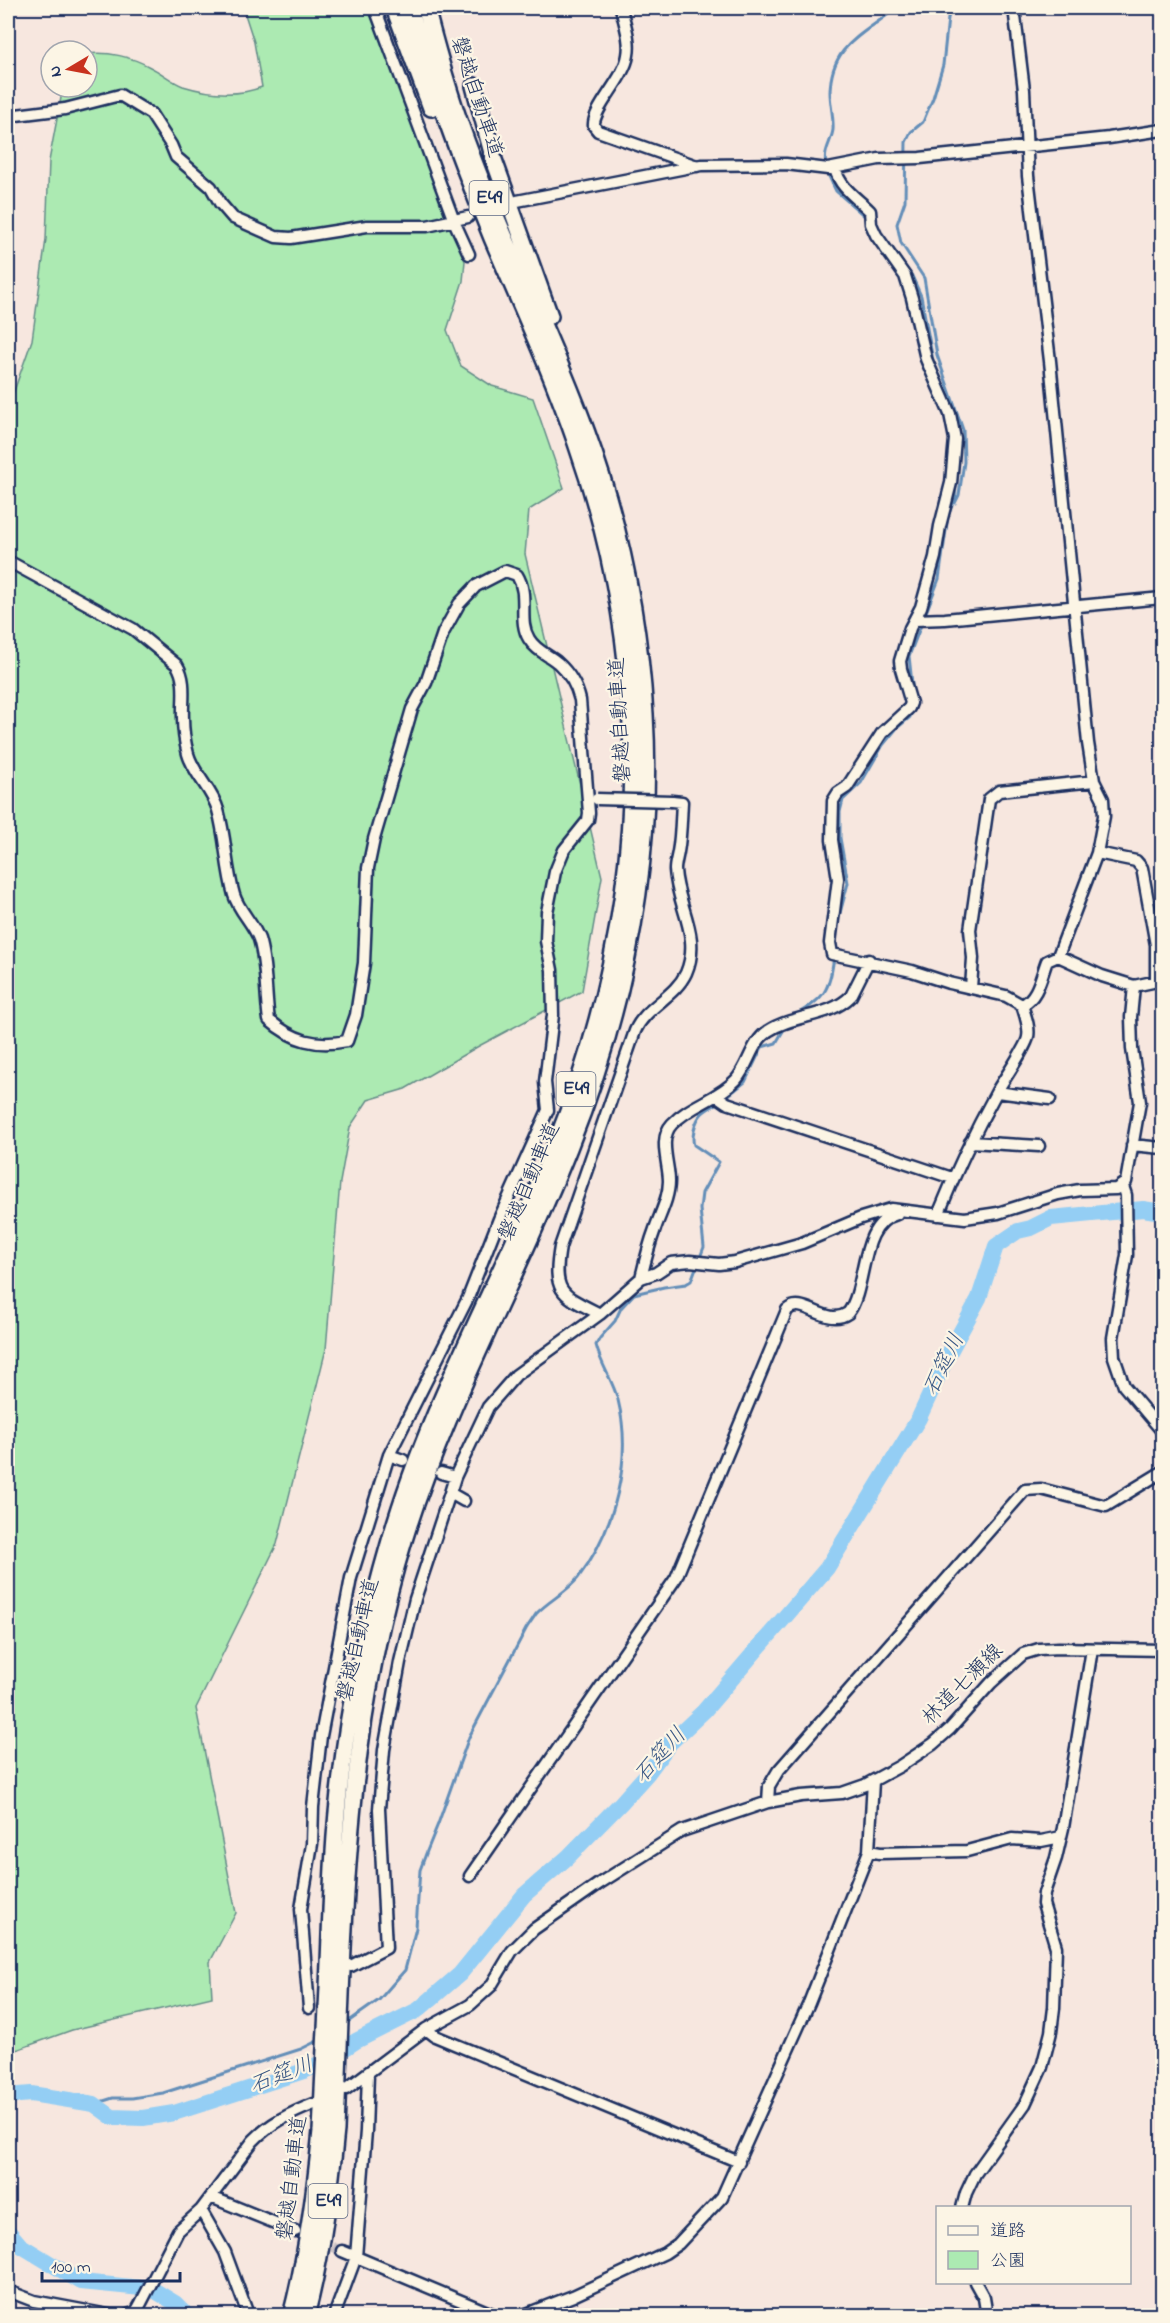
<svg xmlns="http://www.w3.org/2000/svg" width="1170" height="2323" font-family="'Indie Flower','Klee One',sans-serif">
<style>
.green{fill:#aceab2;stroke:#648c88;stroke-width:1.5}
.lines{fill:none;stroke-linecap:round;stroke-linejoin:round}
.stream{stroke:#648eb8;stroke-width:3}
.river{stroke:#94cef4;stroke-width:16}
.minor-tunnel{stroke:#cbc2c5;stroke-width:10;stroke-dasharray:10 5;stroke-linecap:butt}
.minor-casing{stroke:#1b2f5e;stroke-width:15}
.highway-casing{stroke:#1b2f5e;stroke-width:20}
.minor{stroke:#fcf5e5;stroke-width:10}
.highway{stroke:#fcf5e5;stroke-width:15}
.minor-bridge-casing{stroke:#1b2f5e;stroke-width:15;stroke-linecap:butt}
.minor-bridge{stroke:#fcf5e5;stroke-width:10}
.labels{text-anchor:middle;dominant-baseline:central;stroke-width:4.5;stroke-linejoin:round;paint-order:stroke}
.shield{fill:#fcf5e5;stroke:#5e6a86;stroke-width:1.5}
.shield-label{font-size:20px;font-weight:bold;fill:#1b2f5e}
.street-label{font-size:21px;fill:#1b2f5e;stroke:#fcf5e5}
.water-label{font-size:22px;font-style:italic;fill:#395784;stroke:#fcf5e5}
</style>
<rect width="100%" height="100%" fill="#f7e7df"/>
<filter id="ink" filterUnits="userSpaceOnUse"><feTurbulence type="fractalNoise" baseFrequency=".0167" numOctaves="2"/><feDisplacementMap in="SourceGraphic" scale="12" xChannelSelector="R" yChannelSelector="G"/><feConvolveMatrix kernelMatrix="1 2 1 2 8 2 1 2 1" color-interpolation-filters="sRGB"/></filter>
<g filter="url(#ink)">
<path class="green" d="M243,8h125l97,253 -2,20 -16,49 14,36 31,20 41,12 31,90 -35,22 -4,44 77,323 -20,114 -105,56 -72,42 -37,11 -18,27 -10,55 -14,167 -49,195 -81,164 40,205 -26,49 2,35 -140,33 -64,23v-1645l24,-68 14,-101 3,-78 14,-74h24v-33c21,-3 45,3 63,13 11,5 22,15 33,19 26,8 53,11 79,1l-8,-45z"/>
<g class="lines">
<path class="stream" d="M951,8l-3,10 -5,47 -10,33 -10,24 -12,10 -5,10 -1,59 -8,23 4,19 23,35 13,77 26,75 1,32 -5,33 -4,8
M826,165c-3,-14 5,-22 7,-35 1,-13 -3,-25 -3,-38 1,-45 29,-55 61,-80l9,-4
M827,172l9,19 31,27
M895,253l17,23 9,20 13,70 7,14
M913,693l-4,-37 30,-77 9,-63 7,-18 3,-39
M837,924l11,-41 -8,-45v-26l3,-12 18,-17 22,-38 14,-17 13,-11 5,-12
M835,948l1,-15
M795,1015c30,-17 34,-23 39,-58
M725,1098l20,-16 17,-35 14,-4 10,-17
M345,2024l34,-24 26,-30 11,-42 4,-58 7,-19 11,-27 31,-87 57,-108c3,-5 7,-10 10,-15 12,-13 31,-22 42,-36 37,-49 55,-118 40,-178 -5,-19 -17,-35 -22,-55l4,-7 15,-17 6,-13 13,-14 30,-7 22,-3 5,-3 13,-34 -4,-38 2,-16 17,-31 -25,-17c-2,-5 -1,-9 0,-15 4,-17 11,-20 26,-28
M94,2104l19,-6h19l31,-5 138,-44 20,-10"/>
<path class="river" d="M8,2096l23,-2 63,10 18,13 31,1 31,-5 130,-42 23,-11 29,-19 62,-31 42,-36 64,-79 44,-38 53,-54 26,-29 23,-31 34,-32 123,-143 92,-150 28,-61 32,-59 17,-52 22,-15 13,-3 20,-10 92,-9 19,3
M8,2231l12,14 61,37 71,7 23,14 13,13"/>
<path class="minor-tunnel" d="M318,2241l24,10"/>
<g class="minor-casing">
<path id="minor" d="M375,8l79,213 15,33
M621,8c3,14 10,32 7,47 -3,23 -36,54 -34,71l4,5 99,35
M1014,8l10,82 4,86 22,185 38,382 6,38 9,18 1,17 -7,37 -39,103
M8,116l57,-7 55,-14 31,19 20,31 5,12 35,30 9,16 13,15 43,19 15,1 76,-12h60l41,-9
M835,169c6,20 20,27 35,42l1,13 5,11 29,41 7,22 14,61 24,55 5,25 -4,44 -11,43 -5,31 -14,50 -11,21 -10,33 1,8 10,34 -2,5 -27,25 -35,54 -9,6 -5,8 -1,39 6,39 -8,64 2,11 80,17 37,12 57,13 16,9
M517,201l184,-36 85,-1 42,5 51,-10 41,-1 189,-20 53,-8
M8,561l125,68 44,36c10,16 5,36 6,53 0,12 2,25 5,36 6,21 24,35 30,56 8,28 8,58 16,85 5,16 19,28 25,44 8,26 6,54 10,81 24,21 47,27 78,21l9,-26 8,-52 4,-95 6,-29 38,-130 14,-26 17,-50 16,-29 17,-18 29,-15 12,4c13,21 0,45 12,64 7,12 20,16 29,24 11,10 19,24 22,37l9,113 -1,7 -24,30 -9,22 -8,40 -1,29 6,29 1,45 -8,67 3,28 -49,109 -31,79 -79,157 -38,123 -30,158 -8,71 -1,37 -11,65 8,99
M915,620l30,-1 217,-21
M1097,853l39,8 6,7 14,77v36
M1134,986l28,-6
M971,988l2,-30 -3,-28 19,-131 10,-8 95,-10
M997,1092l53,7
M717,1096l10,7 225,75
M970,1142l69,4
M1132,1145l30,3
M1123,1186l3,9 1,60 -14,83 1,19 10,29 38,45
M641,1278c4,-17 8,-33 14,-49 5,-15 14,-31 14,-48 0,-18 -11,-42 3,-57 18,-19 46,-25 64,-44 13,-15 15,-37 32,-49 26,-17 61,-13 83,-35l18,-36
M600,1314c-38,-19 -48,-21 -40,-67l75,-216c10,-24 40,-34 51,-58 16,-37 -9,-67 -11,-103 0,-6 2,-12 3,-18 3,-16 3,-34 4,-50l-10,-1
M389,1455l14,5
M441,1473l14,4
M450,1493l5,-16 33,-70 28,-32 84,-61 41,-36 15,-5 15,-10 19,-2 29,3 16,-2 67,-19 59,-25 30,-9 74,9 33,-5 60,-19 22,-4 36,-1 10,-7 14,-80 -8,-53 -1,-32 3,-31 -32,-10 -44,-20 -11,5c-6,15 -9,37 -25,44 3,10 8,22 6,32 -1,9 -26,45 -32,56 -22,40 -41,80 -58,122
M768,1802l1,-16 9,-15 247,-281 16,-1 65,17 56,-34
M869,1851l11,2 87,-2 45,-12 29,2 20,-4
M470,1876l206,-298 111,-268c16,-15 39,18 61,3 20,-26 10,-89 49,-99
M351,1966l35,-18 -7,-139 5,-59 16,-88 15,-63 35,-106 14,8
M426,2029l9,7 304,126
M346,2089l80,-60 44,-24 21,-19 21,-35 22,-22 66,-46 82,-52 86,-29 33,-6 41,-3 23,-8 35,-19 33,-22 17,-15 41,-46 32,-29 16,-5 20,-1 103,2
M211,2197l84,34
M962,2208l4,-15 9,-19 50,-70 17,-37 9,-35 3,-24 2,-61 -13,-43 1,-11 12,-35 7,-30 29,-179
M201,2210l24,42 21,57
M342,2251l155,65
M975,2282l9,16 3,18
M8,2291l26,10 80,15
M126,2316l10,-4 4,-7 38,-74 23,-21 52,-69c17,-18 38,-28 61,-37
M334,2316l22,-59 10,-126 2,-57
M521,2316l52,-20 92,-43 13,-9 44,-47 87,-194 60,-152 4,-70"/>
</g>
<g class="highway-casing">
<path id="highway" d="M394,8l37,100
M474,86l20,74 56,156
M291,2316c16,-61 24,-123 30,-185 2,-48 5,-96 7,-144 3,-70 4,-141 13,-211 9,-81 27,-160 50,-239 39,-135 111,-258 163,-389 54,-134 83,-276 77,-422 -4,-96 -23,-192 -55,-283 -24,-70 -55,-137 -84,-205 -31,-76 -60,-152 -82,-230
M306,2316c16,-61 24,-123 30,-186 8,-202 8,-397 69,-593 42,-135 112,-258 164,-389 55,-137 85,-285 76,-434 -6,-96 -25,-191 -58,-281 -34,-95 -80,-183 -115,-277 -19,-48 -33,-98 -46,-148"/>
</g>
<use href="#minor" class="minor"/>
<use href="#highway" class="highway"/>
<g class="minor-bridge-casing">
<path id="minor-bridge" d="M597,799l75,2"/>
</g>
<use href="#minor-bridge" class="minor-bridge"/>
</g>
</g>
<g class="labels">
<g class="shield">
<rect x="469.5" y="181" width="39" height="34" rx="4.5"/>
<rect x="556.5" y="1072" width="39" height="34" rx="4.5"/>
<rect x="308.5" y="2184" width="39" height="34" rx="4.5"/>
</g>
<g class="shield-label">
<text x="489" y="198">E49</text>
<text x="576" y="1089">E49</text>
<text x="328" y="2201">E49</text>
</g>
<g class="street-label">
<text transform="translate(476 97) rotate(72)">磐越自動車道</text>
<text transform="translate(621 720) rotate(-93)">磐越自動車道</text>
<text transform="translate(530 1182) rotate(-67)">磐越自動車道</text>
<text transform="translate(359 1640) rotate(-77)">磐越自動車道</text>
<text transform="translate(963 1685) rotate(-45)">林道七瀬線</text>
<text transform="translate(293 2178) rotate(-83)">磐越自動車道</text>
</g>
<g class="water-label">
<text transform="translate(945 1365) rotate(-64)">石筵川</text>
<text transform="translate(661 1756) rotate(-48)">石筵川</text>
<text transform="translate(282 2076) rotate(-21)">石筵川</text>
</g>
</g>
<rect width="1170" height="2323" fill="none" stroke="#fcf5e5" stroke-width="30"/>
<rect x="15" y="15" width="1140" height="2293" fill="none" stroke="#1b2f5e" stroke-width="2" filter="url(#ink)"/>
<rect x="936" y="2206" width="195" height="78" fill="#fcf5e5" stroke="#a2a6af" stroke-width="1.5"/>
<rect x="948" y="2226" width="30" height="9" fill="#fcf5e5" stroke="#a2a6af" stroke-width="1.5"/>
<text x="990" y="2236" font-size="18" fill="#1b2f5e">道路</text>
<rect x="948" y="2251" width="30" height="18" fill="#aceab2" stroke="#a2a6af" stroke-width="1.5"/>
<text x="990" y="2266" font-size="18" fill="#1b2f5e">公園</text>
<g transform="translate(69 69) rotate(260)"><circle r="28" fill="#fcf5e5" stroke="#a2a6af" stroke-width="1.5"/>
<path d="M0-4.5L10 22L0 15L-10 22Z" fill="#c8321e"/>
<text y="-9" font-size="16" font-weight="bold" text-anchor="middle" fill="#1b2f5e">N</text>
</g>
<path d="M42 2272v9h138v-9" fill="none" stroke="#1b2f5e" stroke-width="3"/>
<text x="51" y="2272" font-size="18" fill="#1b2f5e" stroke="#fcf5e5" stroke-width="4.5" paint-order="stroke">100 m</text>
</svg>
